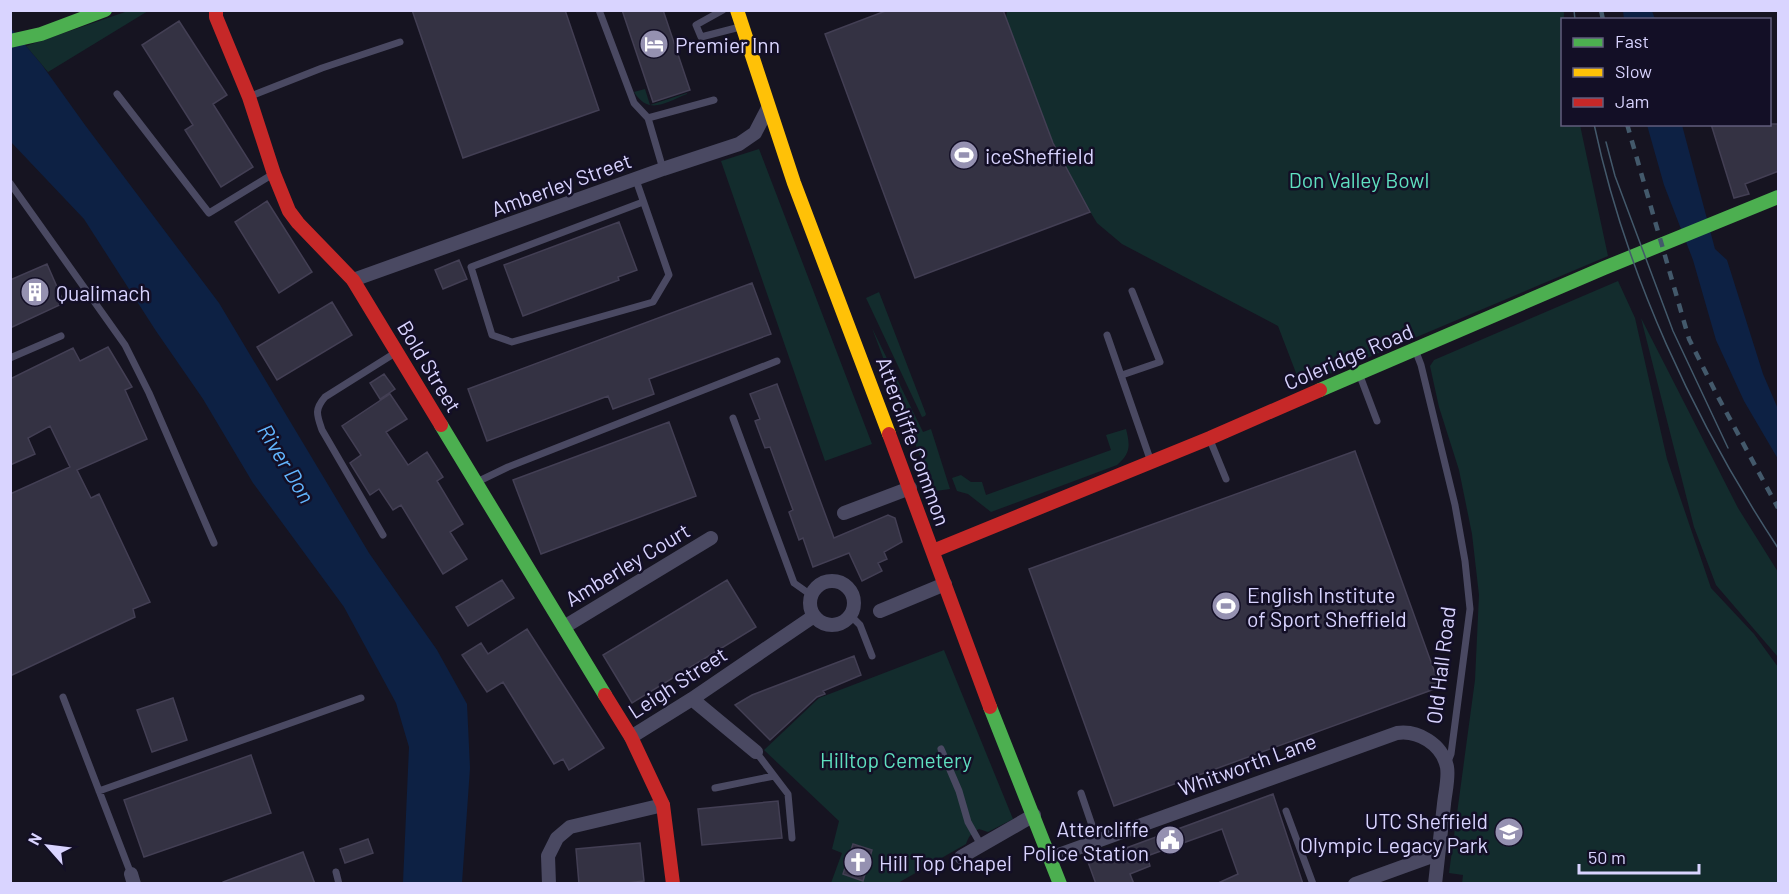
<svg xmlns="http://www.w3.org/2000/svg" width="1789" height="894" font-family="Barlow,sans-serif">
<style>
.green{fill:#132c2d}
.water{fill:#0d2144}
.building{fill:#343243;stroke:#433f54;stroke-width:1.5}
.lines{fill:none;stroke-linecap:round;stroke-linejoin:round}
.lane{stroke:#4a4962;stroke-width:7}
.street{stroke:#4a4962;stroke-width:14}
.fast{stroke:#4caf50;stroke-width:14}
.slow{stroke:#ffc107;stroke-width:14}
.jam{stroke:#c62828;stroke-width:14}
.tram{stroke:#43596b;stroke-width:1.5}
.rail{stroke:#43596b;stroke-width:4.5;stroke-dasharray:9 8;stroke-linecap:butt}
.labels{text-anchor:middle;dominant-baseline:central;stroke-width:5;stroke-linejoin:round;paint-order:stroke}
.poi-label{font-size:21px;fill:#d9d4ff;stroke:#130f26;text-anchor:start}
.park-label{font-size:21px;fill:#5fe0c0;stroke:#130f26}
.street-label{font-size:21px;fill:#d9d4ff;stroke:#130f26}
.water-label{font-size:22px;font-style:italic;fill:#62b6ff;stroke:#130f26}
</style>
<rect width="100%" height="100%" fill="#161421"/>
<path class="green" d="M1007,10l557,1 -2,113 18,1 28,131 -307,130 -23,-60 -156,-82 -25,-21 -20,-33 -24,-47 -47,-124z
M128,11h20l-100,61 -22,-26z
M645,89l5,16 37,-12v1c-21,8 -38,22 -53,-2z
M759,149l113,295 -47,17 -104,-300z
M1618,281l17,37 32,141 44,129 43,46 24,33v216l-316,1 1,-9 -14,-2 26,-193 4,-85 -7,-61 -13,-64 -20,-63 -9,-41 4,-6z
M879,292l47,122 -1,2 -3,1 -56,-119z
M1641,318l97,190 40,64v85l-62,-72 -22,-58z
M872,328l51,104 8,-3 19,60 -14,2 -5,-5z
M1126,429c4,16 5,24 -9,36l-126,47 -23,-18 -11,-3 -5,-13 9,-3 10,7h11l4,13 125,-45 -5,-15z
M944,650l69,169 -25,13 -9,-3c-8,4 -10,7 -13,15l-68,39h-67l11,-30 -10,-4 7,-28 -75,-71 55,-52z"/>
<path class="water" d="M1623,11h29l3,8h-31z
M10,27l32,38 43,60 134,178 150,250 68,97 30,54 3,64 -8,115h-59l6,-136 -13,-44 -52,-96 -91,-124 -50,-84 -47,-68 -72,-112 -73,-77z
M1647,125h35l33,124 12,11 36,114 15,35v50l-34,-58 -28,-61 -23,-80 -29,-75z"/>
<path class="building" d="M412,10h153l34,100 -136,48z
M622,10h41l27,80 -37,12z
M888,10h115l50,133 37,69 -175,66 -90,-244z
M179,21l48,74 -14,9 40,63 -32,20 -36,-57 8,-5 -51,-80z
M1711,124h68v47l-34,13 4,10 -15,4z
M267,201l45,71 -33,21 -44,-71z
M619,222l18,48 -19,7 1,3 -96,36 -19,-51z
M459,260l8,19 -24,10 -8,-19z
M47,264l17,39 -54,25v-48z
M752,283l19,51 -122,45 5,15 -41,15 -5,-13 -121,45 -19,-52z
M332,302l20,33 -75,45 -20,-33z
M108,347l24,40 -7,3 22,49 -70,31 14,28 8,-4 51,108 -17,7 2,8 -125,59v-182l60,-27 -20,-41 -22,12 7,16 -25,11v-86l63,-31 7,13z
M384,374l11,15 -15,10 -10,-16z
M777,384l57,154 54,-23 7,3 7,24 -18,10 3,7 -9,4 4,8 -20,10 -13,-28 -36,14 -10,-29 -4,2 -10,-28 4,-2 -23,-63 -5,1 -10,-27 5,-2 -10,-25z
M390,394l17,25 -21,13 22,33 19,-13 16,25 -6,4 26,43 -13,8 17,27 -24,15 -42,-69 -8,5 -14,-21 -9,6 -20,-32 11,-8 -19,-29z
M669,422l27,74 -155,58 -28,-74z
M1355,451l85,236 -326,119 -85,-237z
M502,580l12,18 -46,28 -12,-19z
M727,580l29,47 -124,76 -29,-48z
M527,629l77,119 -35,22 -6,-11 -9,5 -51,-82 -16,10 -25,-37 19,-12 7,11z
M854,656l7,19 -38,16 2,3 -8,3 -47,43 -35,-35 17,-10z
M173,698l14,42 -35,12 -15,-42z
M251,755l20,58 -127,44 -20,-57z
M1273,794l30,90h-87l22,-10 -16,-45 -75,27 3,10 -20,8 4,10h-38l-8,-22z
M778,801l4,37 -80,7 -4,-36z
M368,839l5,14 -28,10 -5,-14z
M640,843l4,38 -26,3h-39l-3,-35z
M853,844l19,6 -9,31 -20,-7z
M303,852l12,32h-92v-2z"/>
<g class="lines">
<path class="lane" d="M599,10l35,93 14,15 15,51
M723,10l-27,15 5,12 39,-10
M117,94l92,119 64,-39
M251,96l71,-28 78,-26
M648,118l66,-18
M636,180l33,95 -16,27 -141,40 -20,-7 -21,-68 172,-65
M10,183l115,162 24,48 65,150
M1107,335l43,124
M1416,352l5,13 34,140 10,56 5,48 -19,145 -4,10
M10,358l51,-22
M1122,375l38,-13 -28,-71
M1360,376l17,45
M733,418l61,165 17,12
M1210,440l16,39
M479,481l29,-14 269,-106
M383,535l-61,-105c-5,-15 -8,-20 3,-33l70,-44
M850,615l10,10 12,31
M63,697l68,177
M941,749l18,42 9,31 13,23
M756,752l32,42 4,44
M715,788l59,-12
M99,791l262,-93
M1081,793l16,47
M1286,811l27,73
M336,872l3,12"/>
<path class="street" d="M353,280l310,-111 76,-25 16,-11 13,-25
M844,513l66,-25
M810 603a22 22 0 1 1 44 0a22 22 0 1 1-44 0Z
M880,611l65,-27
M564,627l147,-89
M692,699l64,53
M631,737l61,-38 122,-83
M961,857l73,-42
M1050,858l347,-125c21,-3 45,11 50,34 2,11 -2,26 -3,37 -3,27 -6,53 -9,80
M131,874l3,10
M549,884l-1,-28 9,-18 13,-11 93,-22
M1355,884l83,-30"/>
<path class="fast" d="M10,41l31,-7 64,-24
M1320,390l284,-122 174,-71
M441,425l164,270
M990,707l70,177"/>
<path class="slow" d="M737,10l57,173 95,251"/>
<path class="jam" d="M216,10v7l33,80 25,77 15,37 9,12 55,57 88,145
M889,434l101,273
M933,551l277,-113 110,-48
M605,695l26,42 32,68 10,79"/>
<path class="tram" d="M1574,10l1,10
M1594,124c32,151 100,296 184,424
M1606,142l9,34 58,155 55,117"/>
<path class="rail" d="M1601,10l2,10
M1627,124l62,215 28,56 61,113"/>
</g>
<defs>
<g id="hotel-disc" transform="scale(1.5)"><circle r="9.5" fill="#9591b1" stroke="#130f26"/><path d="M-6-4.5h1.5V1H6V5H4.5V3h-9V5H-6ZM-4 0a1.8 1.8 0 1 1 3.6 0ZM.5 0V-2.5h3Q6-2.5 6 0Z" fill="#fff"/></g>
<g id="stadium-disc" transform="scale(1.5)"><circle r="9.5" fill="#9591b1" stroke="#130f26"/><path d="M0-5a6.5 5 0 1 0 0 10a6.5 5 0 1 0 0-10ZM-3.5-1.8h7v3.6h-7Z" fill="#fff"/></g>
<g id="building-disc" transform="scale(1.5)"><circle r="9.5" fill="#9591b1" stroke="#130f26"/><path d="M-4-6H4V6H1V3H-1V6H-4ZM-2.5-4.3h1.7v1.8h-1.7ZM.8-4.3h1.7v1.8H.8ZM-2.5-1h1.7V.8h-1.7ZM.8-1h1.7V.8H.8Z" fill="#fff"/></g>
<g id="school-disc" transform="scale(1.5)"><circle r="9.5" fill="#9591b1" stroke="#130f26"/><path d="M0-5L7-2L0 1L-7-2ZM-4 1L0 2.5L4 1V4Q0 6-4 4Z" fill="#fff"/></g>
<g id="civic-disc" transform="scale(1.5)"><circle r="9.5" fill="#9591b1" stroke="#130f26"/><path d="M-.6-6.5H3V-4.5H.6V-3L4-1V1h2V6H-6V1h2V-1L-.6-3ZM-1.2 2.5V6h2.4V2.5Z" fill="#fff"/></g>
<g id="church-disc" transform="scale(1.5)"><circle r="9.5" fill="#9591b1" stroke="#130f26"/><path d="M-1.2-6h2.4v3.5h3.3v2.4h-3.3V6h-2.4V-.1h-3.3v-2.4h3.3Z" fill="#fff"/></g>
</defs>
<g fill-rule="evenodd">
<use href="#hotel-disc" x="654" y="44"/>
<use href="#stadium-disc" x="964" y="155"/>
<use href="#building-disc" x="35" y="292"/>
<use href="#stadium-disc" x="1226" y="606"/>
<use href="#school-disc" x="1509" y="832"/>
<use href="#civic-disc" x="1170" y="840"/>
<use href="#church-disc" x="858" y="862"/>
</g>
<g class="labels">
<g class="poi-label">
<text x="675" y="44">Premier Inn</text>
<text x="985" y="155">iceSheffield</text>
<text x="56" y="292">Qualimach</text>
<text x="1247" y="594">English Institute<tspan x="1247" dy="24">of Sport Sheffield</tspan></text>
<text x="1488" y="820" text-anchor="end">UTC Sheffield<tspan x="1488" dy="24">Olympic Legacy Park</tspan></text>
<text x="1149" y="828" text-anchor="end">Attercliffe<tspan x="1149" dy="24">Police Station</tspan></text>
<text x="879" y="862">Hill Top Chapel</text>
</g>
<g class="park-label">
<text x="1359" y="179">Don Valley Bowl</text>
<text x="896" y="759">Hilltop Cemetery</text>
</g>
<g class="street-label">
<text transform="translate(561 184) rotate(-20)">Amberley Street</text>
<text transform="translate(1348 356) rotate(-23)">Coleridge Road</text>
<text transform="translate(430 366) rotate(59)">Bold Street</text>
<text transform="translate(914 441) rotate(70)">Attercliffe Common</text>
<text transform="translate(627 564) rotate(-31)">Amberley Court</text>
<text transform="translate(1440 665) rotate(-83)">Old Hall Road</text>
<text transform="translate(677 682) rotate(-33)">Leigh Street</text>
<text transform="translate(1247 764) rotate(-20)">Whitworth Lane</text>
</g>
<g class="water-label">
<text transform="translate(287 463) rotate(59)">River Don</text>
</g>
</g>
<rect width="1789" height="894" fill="none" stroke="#d9d4ff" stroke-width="24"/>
<rect x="1561" y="18" width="210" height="108" fill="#130f26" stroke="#625e7d" stroke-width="1.5"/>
<rect x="1573" y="38" width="30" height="9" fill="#4caf50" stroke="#625e7d" stroke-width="1.5"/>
<text x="1615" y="48" font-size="18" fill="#d9d4ff">Fast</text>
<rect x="1573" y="68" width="30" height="9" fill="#ffc107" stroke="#625e7d" stroke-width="1.5"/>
<text x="1615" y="78" font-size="18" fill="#d9d4ff">Slow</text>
<rect x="1573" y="98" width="30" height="9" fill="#c62828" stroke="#625e7d" stroke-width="1.5"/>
<text x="1615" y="108" font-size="18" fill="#d9d4ff">Jam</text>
<g transform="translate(48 846) rotate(298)" stroke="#130f26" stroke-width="4.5" paint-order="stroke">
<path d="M0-4.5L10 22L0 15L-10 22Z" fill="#d9d4ff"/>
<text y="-9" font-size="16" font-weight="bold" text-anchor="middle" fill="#d9d4ff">N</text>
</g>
<path d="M1579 864v9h120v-9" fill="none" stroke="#d9d4ff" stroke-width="3"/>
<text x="1588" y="864" font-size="18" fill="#d9d4ff" stroke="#130f26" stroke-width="4.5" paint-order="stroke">50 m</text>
</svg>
